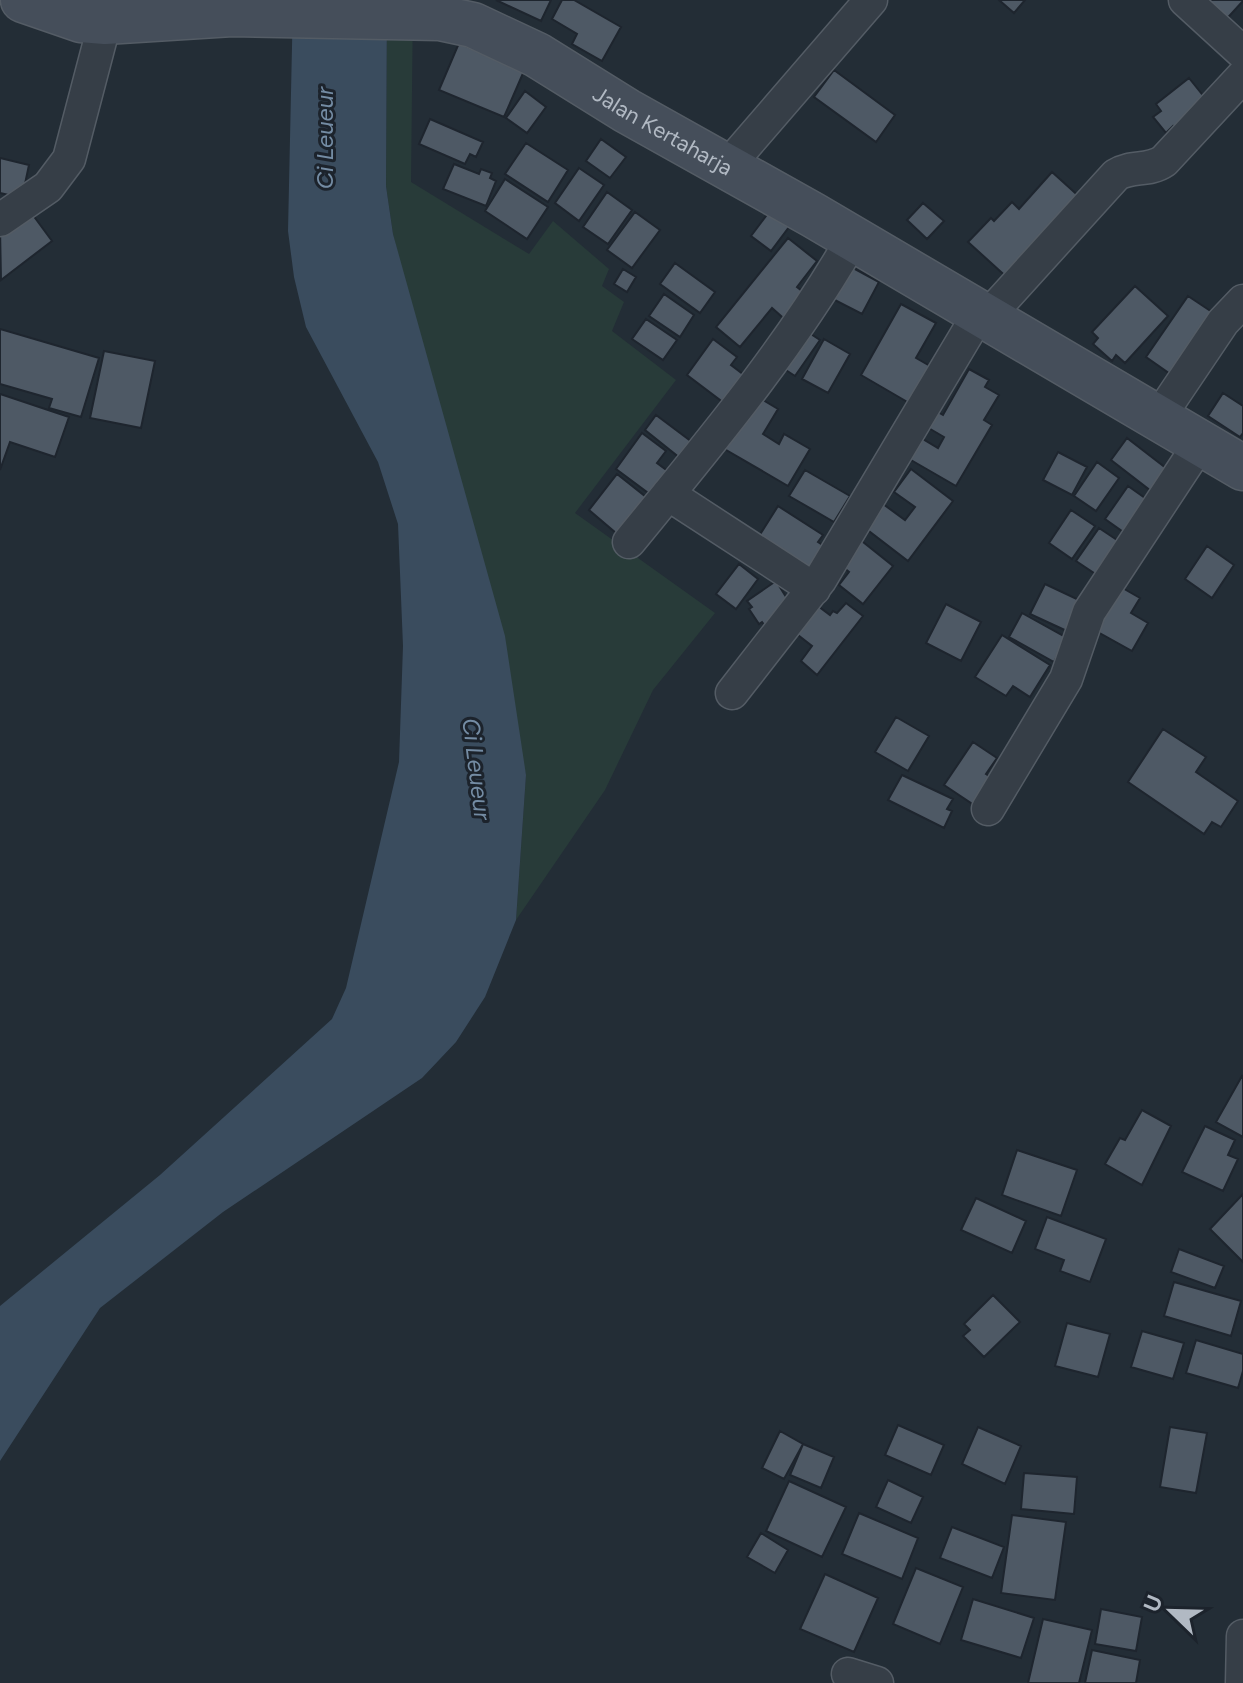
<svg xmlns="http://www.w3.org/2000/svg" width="1243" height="1683" font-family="Figtree,sans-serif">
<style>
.green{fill:#283b39}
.water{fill:#3a4c5e}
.building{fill:#4e5965;stroke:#1e252e;stroke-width:2}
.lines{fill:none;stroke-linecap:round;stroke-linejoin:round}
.street-casing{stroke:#545c65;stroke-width:35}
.secondary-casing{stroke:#545c65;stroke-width:47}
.street{stroke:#363e47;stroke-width:32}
.secondary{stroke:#454e5a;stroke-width:44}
.labels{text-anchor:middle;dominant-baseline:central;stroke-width:6;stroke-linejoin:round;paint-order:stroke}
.street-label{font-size:22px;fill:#b1b9c3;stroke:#1c232c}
.water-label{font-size:24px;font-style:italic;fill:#748ca4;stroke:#1c232c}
</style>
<rect width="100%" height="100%" fill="#232d36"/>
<path class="green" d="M387,0h26l-2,182 118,72 24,-33 56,48 -7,17 22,16 -12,29 64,49 -101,133 140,100 -62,77 -48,100 -89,130 10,-145 -133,-541 -7,-48z"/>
<path class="water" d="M293,0h94l-1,186 7,48 112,402 21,139 -10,145 -31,77 -29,45 -34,36 -199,134 -123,96 -100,153v-155l160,-131 172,-156 14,-31 53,-226 4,-116 -5,-122 -20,-62 -72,-135 -12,-50 -6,-46z"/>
<path class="building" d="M496,0h55l-10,21z
M562,0h12l47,27 -19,34 -30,-17 5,-10 -25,-15z
M999,0h26l-11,13z
M1199,0h44v1l-22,24z
M459,43l65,28 -20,46 -65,-27z
M834,70l61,45 -19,27 -62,-45z
M1189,78l20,25 -33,27 -3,-4 -7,7 -13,-16 8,-6 -5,-7z
M525,91l21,16 -19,26 -21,-15z
M430,119l53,23 -7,15 -6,-3 -5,10 -46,-20z
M601,139l25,18 -16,21 -24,-17z
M526,143l42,27 -20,32 -43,-28z
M0,158l29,7 -7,33 -22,-5z
M454,164l25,10 2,-5 11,4 -2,5 6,3 -10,25 -43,-17z
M579,168l25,17 -25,36 -24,-18z
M1052,172l31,28 -72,81 -43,-39 23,-24 3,3 18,-19 7,7z
M505,179l43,28 -21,32 -42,-28z
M607,192l25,18 -24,34 -25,-17z
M923,203l21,18 -17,18 -20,-19z
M27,207l25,34 -51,39 -1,-52z
M772,208l20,15 -21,28 -20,-15z
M635,212l25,18 -28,38 -25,-18z
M788,238l29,23 -20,26 14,11 -21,26 -18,-16 -32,39 -24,-20z
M842,262l37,20 -17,32 -37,-19z
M675,263l40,29 -15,21 -40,-29z
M623,269l13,8 -9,15 -13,-8z
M1135,286l33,30 -43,47 -9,-8 -4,6 -19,-17 5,-6 -6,-6z
M664,294l30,21 -14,22 -31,-21z
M1188,296l30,20 -42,62 -30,-21z
M901,304l35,19 -20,35 21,12 -21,37 -55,-32z
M646,319l31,21 -14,20 -31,-21z
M800,327l20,13 -25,36 -20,-13z
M0,329l99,29 -18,59 -32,-9 3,-9 -52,-15z
M713,339l24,18 -6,8 17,13 -20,28 -41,-31z
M824,339l26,15 -22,39 -26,-14z
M104,351l51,10 -14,67 -51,-10z
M969,369l20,11 -4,7 14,8 -15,25 8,5 -36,61 -52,-30 12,-21 22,13 6,-11 -24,-14 9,-16 14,8z
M1223,393l20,13v27l-3,4 -32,-21z
M0,394l69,23 -14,40 -45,-15 -10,28z
M753,394l25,15 -15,25 16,10 5,-10 26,15 -22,37 -67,-39z
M656,415l36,27 -12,16 -35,-28z
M642,433l24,18 -9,12 12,9 -18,23 -35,-26z
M1127,438l44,34 -16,22 -44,-34z
M1058,452l29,15 -15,28 -29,-15z
M1097,462l22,16 -23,33 -22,-15z
M911,469l42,32 -45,60 -43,-33 18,-24 22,16 10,-13 -21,-15z
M805,470l45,26 -16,26 -45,-26z
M617,474l29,23 -30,36 -27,-23z
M1128,486l24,17 -23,33 -24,-17z
M778,506l45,29 -5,7 6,4 -18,30 -52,-32z
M1071,510l24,16 -23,33 -23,-16z
M1099,528l24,16 -23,33 -24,-16z
M858,538l35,28 -30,38 -24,-19 10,-13 -11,-9z
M1207,546l27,19 -22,33 -27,-19z
M739,564l19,15 -22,30 -20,-15z
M776,581l17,27 -27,19 -4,-5 -3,2 -10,-15 3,-2 -5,-6z
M1112,582l28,16 -9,15 17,10 -16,28 -45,-25z
M1045,584l34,16 -10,32 -39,-18z
M810,600l20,15 3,-4 4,2 9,-10 17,13 -46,59 -16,-14 11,-15 -23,-18z
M946,604l35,18 -20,39 -35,-18z
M1022,613l45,25 -13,24 -45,-25z
M1002,635l48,30 -20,32 -17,-11 -7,10 -31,-19z
M896,717l33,19 -21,35 -33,-19z
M1163,729l43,28 -10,15 42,29 -17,26 -9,-5 -8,12 -76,-52z
M973,742l24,16 -11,16 9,6 -18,27 -33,-22z
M902,775l51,24 -6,10 5,2 -8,17 -56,-28z
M1242,1076l1,1v60l-27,-15z
M1142,1110l29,16 -29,59 -37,-21 15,-26 5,2z
M1205,1126l30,14 -7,15 10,4 -15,32 -41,-19z
M1017,1150l60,20 -16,46 -59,-21z
M1243,1194v68l-33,-33z
M976,1198l50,23 -14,32 -51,-23z
M1047,1217l59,22 -16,43 -30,-11 4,-11 -29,-11z
M1179,1249l45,17 -9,22 -44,-16z
M1174,1282l67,19 -10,35 -67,-20z
M993,1295l27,27 -36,35 -21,-21 7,-6 -6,-6z
M1067,1323l43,11 -12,43 -43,-11z
M1142,1331l42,12 -11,36 -42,-12z
M1196,1340l47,14v17l-5,17 -52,-15z
M898,1425l46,20 -13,30 -46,-20z
M978,1427l43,19 -16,38 -43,-20z
M1170,1427l37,6 -11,60 -36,-6z
M780,1431l23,13 -19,35 -22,-11z
M803,1444l31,13 -13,31 -31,-13z
M1024,1473l53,4 -3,37 -53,-5z
M888,1480l35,17 -12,26 -35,-16z
M789,1481l57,26 -24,50 -56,-26z
M859,1513l59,25 -16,41 -60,-25z
M1012,1515l54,7 -11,78 -54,-7z
M952,1527l52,20 -12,31 -52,-20z
M761,1533l27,17 -13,23 -28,-16z
M916,1568l47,19 -23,57 -47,-20z
M825,1574l53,24 -24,54 -54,-23z
M973,1599l61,19 -13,40 -60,-18z
M1101,1609l41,8 -6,34 -41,-7z
M1043,1619l49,11 -13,53h-51z
M1092,1650l48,10 -4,23h-51z"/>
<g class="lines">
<g class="street-casing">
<path id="street" d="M1185,0l58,53
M726,168l145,-168
M0,220l48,-33 21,-28 36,-137
M988,316l128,-141c16,-10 32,-3 48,-14l79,-85
M1159,417l64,-95 20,-21
M668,494l146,95
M629,542c80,-98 161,-194 224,-304
M732,693l88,-113 160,-268
M988,809l78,-130 23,-67 112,-170
M848,1674l29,9
M1242,1683l1,-47"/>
</g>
<g class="secondary-casing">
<g id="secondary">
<path id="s1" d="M23,0l58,20 24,2 127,-8 208,4 33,7 64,30 90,56 186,104 430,253"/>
</g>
</g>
<use href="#street" class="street"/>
<use href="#secondary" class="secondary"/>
</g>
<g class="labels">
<g class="street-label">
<text stroke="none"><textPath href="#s1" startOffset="672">Jalan Kertaharja</textPath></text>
</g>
<g class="water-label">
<text transform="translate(324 138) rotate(-90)">Ci Leueur</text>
<text transform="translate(477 769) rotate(83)">Ci Leueur</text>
</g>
</g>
<g transform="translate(1171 1611) rotate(293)" stroke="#1c232c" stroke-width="6" paint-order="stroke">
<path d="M0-6L14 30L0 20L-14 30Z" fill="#b1b9c3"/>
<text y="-12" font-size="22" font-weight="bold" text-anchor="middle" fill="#b1b9c3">U</text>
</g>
</svg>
